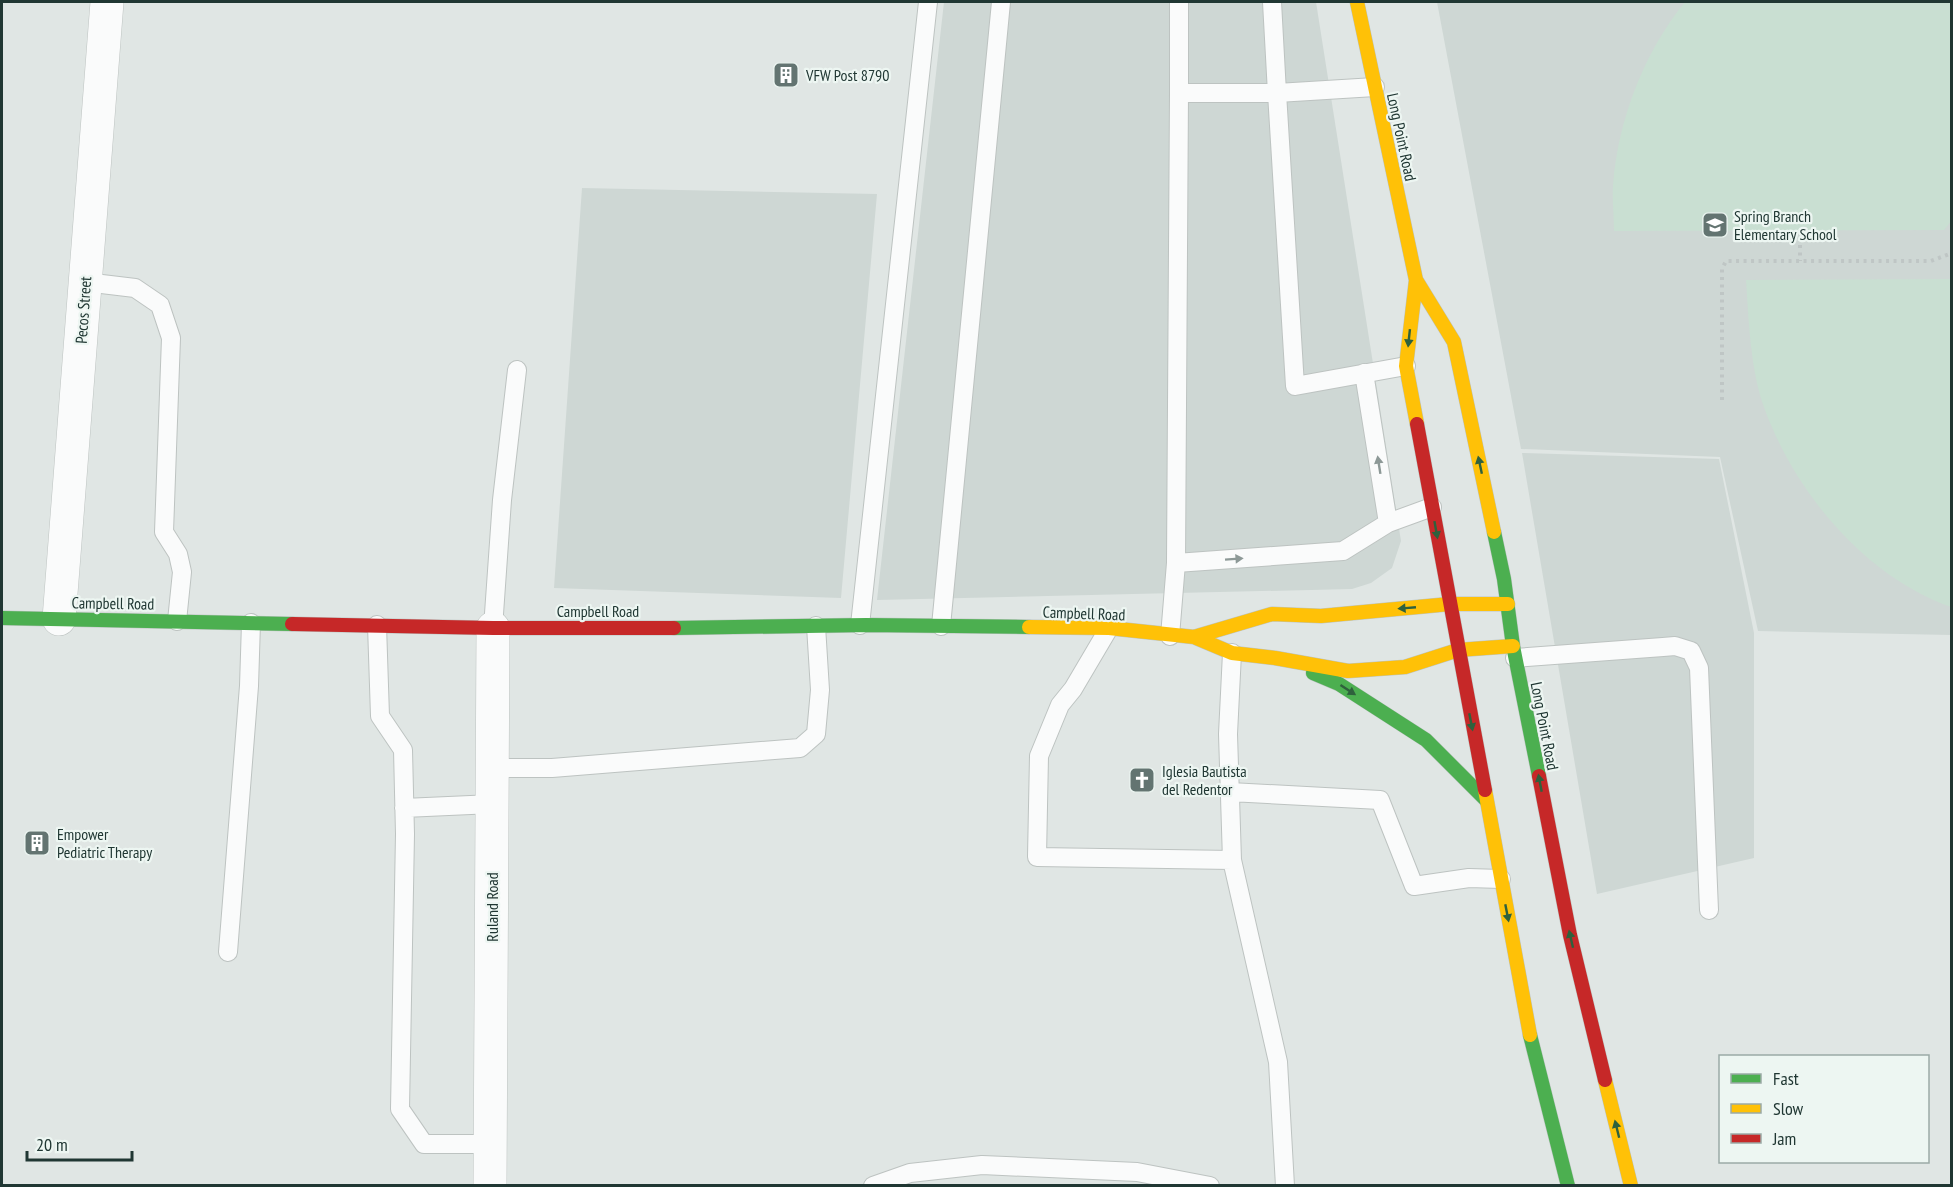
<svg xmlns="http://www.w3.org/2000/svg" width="1953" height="1187" font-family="'PT Sans Narrow',sans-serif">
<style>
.built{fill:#ced7d4}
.green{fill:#c9dfd2}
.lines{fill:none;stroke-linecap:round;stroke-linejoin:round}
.lane-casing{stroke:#bdc3c1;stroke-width:20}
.street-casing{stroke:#bdc3c1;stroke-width:34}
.fast-casing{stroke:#bcc4c1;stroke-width:15}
.slow-casing{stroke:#bcc4c1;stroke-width:15}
.jam-casing{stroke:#bcc4c1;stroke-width:15}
.path{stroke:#bfc6c5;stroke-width:4;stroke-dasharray:3 4.5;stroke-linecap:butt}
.lane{stroke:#fafbfb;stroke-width:18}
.street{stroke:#fafbfb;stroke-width:33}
.fast{stroke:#4caf50;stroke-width:14}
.slow{stroke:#ffc107;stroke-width:14}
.jam{stroke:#c62828;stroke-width:14}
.oneway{fill:#2f613d}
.oneway2{fill:#8d9997}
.labels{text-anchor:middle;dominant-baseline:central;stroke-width:4.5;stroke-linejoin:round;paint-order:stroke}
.poi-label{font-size:16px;fill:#203733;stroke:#edf6f2;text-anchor:start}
.street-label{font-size:16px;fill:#203733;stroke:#edf6f2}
</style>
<rect width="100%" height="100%" fill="#e0e6e4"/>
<path class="built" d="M944,2h372l85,539 -9,27 -21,15 -19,6 -475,11z
M1437,2h514v633l-193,-4 -38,-174 -199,-8z
M582,188l295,6 -36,404 -287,-10z
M1522,453l197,6 35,174v225l-157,36z"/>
<path class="green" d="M1685,2h266l1,218 -8,10 -330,1c0,-15 -2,-31 -1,-46 5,-65 31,-133 72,-183z
M1951,279h1l-1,328c-85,-30 -155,-113 -186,-197 -15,-41 -16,-87 -19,-130z"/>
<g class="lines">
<g class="lane-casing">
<path id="lane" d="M1272,2l5,91 98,-6
M1179,93v-91
M85,282l50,6 25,17 11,33 -7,194 14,22 4,18 -5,49
M1364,373l24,150
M1176,563l167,-12 45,-28 44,-16
M377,625l3,91 23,34 2,84 -5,275 24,35h66
M860,625l68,-623
M941,626l60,-624
M493,628l9,-128 15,-130
M1109,628l-36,61 -13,16 -21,51 -2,101 195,3 46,202 7,124
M1170,636l6,-73 3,-470h98l18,293 111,-20
M1232,653l-4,81 4,126
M1515,658l148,-11 12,-1 16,5 8,17 10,242
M493,768h59l248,-20 16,-14 4,-44 -4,-64
M1230,792l150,8 34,86 55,-8 32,1
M404,808l89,-4
M228,952l21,-266 2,-63
M873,1186l37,-13 72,-8 155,7 73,14"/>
</g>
<g class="street-casing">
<path id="street" d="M59,619l48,-617
M490,1186l3,-558"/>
</g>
<g class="fast-casing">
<path id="fast" d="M1494,532l10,47 9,67 26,130
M2,618l290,6
M674,628l192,-3 163,2
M1313,673l26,11 87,56 60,60
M1530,1035l38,151"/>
</g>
<g class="slow-casing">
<path id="slow" d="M1357,2l59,278 -10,86 11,58
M1416,280l38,62 40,190
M1029,627l80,1 85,9 38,16 43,5 73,13 57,-4 53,-17 55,-4
M1194,637l78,-23 49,2 129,-12h58
M1485,790l45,245
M1605,1080l26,106"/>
</g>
<g class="jam-casing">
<path id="jam" d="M1417,424l68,366
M292,624l201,4h181
M1539,776l31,159 35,145"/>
</g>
<path class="path" d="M1800,230v31
M1722,400v-131l4,-8h205l21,-8"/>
<use href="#lane" class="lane"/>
<use href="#street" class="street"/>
<use href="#fast" class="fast"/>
<use href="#slow" class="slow"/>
<use href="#jam" class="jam"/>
</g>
<defs><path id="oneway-solid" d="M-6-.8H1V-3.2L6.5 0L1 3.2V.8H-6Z" transform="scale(1.5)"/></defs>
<g class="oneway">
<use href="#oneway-solid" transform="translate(1409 338) rotate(96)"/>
<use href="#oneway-solid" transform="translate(1480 465) rotate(-102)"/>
<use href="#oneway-solid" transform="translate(1436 530) rotate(80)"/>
<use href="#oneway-solid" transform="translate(1407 608) rotate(175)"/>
<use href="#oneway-solid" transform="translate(1348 690) rotate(33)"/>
<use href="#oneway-solid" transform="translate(1471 722) rotate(79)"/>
<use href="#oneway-solid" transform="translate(1540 783) rotate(-101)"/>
<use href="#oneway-solid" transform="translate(1507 913) rotate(79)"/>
<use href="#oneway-solid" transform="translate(1571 939) rotate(-103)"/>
<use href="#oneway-solid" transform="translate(1617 1129) rotate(-104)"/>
</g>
<g class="oneway2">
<use href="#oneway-solid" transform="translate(1379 465) rotate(-99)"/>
<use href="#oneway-solid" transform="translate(1234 559) rotate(-4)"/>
</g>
<defs>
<g id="building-square" transform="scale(1.35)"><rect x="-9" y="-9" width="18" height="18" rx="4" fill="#637471" stroke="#edf6f2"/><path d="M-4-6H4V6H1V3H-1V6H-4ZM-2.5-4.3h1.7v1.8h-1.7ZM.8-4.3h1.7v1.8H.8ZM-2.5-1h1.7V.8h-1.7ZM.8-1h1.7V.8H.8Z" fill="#fff"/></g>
<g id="school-square" transform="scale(1.35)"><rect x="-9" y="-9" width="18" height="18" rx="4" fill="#637471" stroke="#edf6f2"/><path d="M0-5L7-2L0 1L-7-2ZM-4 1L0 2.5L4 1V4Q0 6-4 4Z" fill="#fff"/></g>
<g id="church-square" transform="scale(1.35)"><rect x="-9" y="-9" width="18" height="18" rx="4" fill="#637471" stroke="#edf6f2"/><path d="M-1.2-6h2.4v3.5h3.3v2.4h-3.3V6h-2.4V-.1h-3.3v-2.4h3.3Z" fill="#fff"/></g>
</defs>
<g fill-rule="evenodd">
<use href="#building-square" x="786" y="75"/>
<use href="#school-square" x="1715" y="225"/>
<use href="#church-square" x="1142" y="780"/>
<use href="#building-square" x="37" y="843"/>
</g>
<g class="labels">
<g class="poi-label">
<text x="806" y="75">VFW Post 8790</text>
<text x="1734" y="216">Spring Branch<tspan x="1734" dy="18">Elementary School</tspan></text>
<text x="1162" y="771">Iglesia Bautista<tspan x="1162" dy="18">del Redentor</tspan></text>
<text x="57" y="834">Empower<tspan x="57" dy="18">Pediatric Therapy</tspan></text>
</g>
<g class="street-label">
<text transform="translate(1402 137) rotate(78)">Long Point Road</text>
<text transform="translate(83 310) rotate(-86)">Pecos Street</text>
<text transform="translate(113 603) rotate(1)">Campbell Road</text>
<text x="598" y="611">Campbell Road</text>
<text transform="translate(1084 613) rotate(2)">Campbell Road</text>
<text transform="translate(1545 726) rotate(79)">Long Point Road</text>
<text transform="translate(492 907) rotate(-90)">Ruland Road</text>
</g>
</g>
<rect width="1953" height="1187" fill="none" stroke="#203733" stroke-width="6"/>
<rect x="1719" y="1055" width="210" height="108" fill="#edf6f2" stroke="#9baaa6" stroke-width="1.5"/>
<rect x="1731" y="1074" width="30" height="9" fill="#4caf50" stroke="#9baaa6" stroke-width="1.5"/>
<text x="1773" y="1085" font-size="18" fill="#203733">Fast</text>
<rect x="1731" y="1104" width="30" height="9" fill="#ffc107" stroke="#9baaa6" stroke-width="1.5"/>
<text x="1773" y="1115" font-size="18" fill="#203733">Slow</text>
<rect x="1731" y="1134" width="30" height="9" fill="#c62828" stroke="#9baaa6" stroke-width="1.5"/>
<text x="1773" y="1145" font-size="18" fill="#203733">Jam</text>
<path d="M27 1151v9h105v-9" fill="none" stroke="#203733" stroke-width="3"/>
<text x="36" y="1151" font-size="18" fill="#203733" stroke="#edf6f2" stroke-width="4.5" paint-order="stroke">20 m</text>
</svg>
